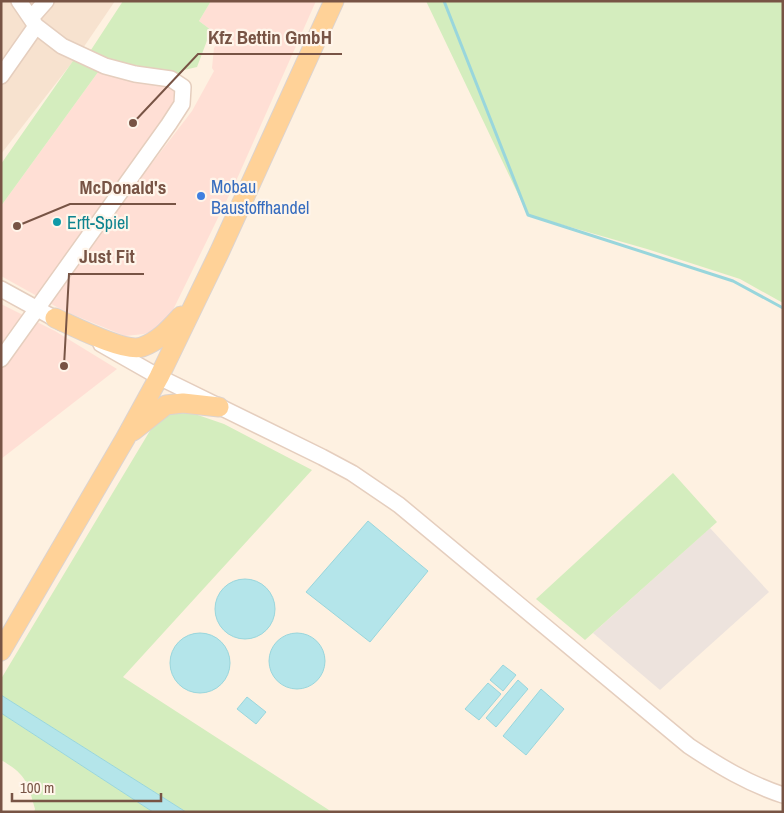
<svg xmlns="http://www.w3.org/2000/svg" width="784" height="813" font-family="'Archivo Narrow',sans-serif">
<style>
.residential{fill:#f7e2cf}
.commercial{fill:#ffdfd5}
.industrial{fill:#ede3dd}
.green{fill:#d4edbe}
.water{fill:#b4e5ea;stroke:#99d6dc}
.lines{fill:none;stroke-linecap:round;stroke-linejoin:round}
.stream{stroke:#99d6dc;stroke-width:3}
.minor-casing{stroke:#e5cebe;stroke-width:18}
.major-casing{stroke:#dcd3cf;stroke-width:21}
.minor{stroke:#fff;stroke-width:15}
.major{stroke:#ffd298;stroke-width:19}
.shop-dot{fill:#3f7fe0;stroke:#fff5ea;stroke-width:2}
.culture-dot{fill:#0f9aa8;stroke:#fff5ea;stroke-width:2}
.labels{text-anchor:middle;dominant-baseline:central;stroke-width:4.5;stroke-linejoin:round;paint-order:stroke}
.shop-label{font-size:18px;fill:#366cbe;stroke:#fff5ea;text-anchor:start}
.culture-label{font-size:18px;fill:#0d838f;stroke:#fff5ea;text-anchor:start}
.leader{fill:none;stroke:#785445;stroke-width:2}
.callout-dot{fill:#785445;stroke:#fff5ea;stroke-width:2}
.callout-label{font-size:19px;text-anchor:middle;font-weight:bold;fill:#785445;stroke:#fff5ea;stroke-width:4.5;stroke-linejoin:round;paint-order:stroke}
</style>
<rect width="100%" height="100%" fill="#fef1e1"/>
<path class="residential" d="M1,1h114l-34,50 -80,103z"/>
<path class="commercial" d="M211,1h105l-80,180 -63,129 -18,20 -11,4 -19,2 -61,-25 -63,-35v-70l100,-138 69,16 6,9 1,9 -39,57 11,8 43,-56 22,-40 -2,-3 2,-20 7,-10 -22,-17z
M1,304l54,27 62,38 -116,90z"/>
<path class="industrial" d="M710,528l59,64 -109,98 -67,-57z"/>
<path class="green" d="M123,1h88l-12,20 12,9 -14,37 -13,3 -6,6 -62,-13 -27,-10z
M426,1h357v302l-43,-24 -93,-30 -119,-34z
M75,58l26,10 -100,138v-42z
M189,412l35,12 88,46 -189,207 209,135h-146l-185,-117v-16l159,-265z
M673,473l44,49 -132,118 -49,-41z
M1,713l152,99h-119l1,-3c-7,-26 -9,-35 -34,-49z"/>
<path class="water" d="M368,521l60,50 -58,71 -64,-50z
M215 609a30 30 0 1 1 60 0a30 30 0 1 1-60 0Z
M269 661a28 28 0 1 1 56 0a28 28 0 1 1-56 0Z
M170 663a30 30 0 1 1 60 0a30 30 0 1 1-60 0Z
M503,665l13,10 -13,16 -13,-11z
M518,680l10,9 -32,38 -10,-9z
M488,683l13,11 -22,26 -14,-11z
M541,689l23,20 -38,46 -23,-19z
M1,695l185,117h-33l-152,-99z
M247,697l19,15 -10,12 -19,-15z"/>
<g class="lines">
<path class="stream" d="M444,1l84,214 205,66 50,27"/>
<g class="minor-casing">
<path id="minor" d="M31,18l15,-17
M1,76l35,-50
M1,289l62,34
M101,344l58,33 163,80 30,16 47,32 290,241c30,20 60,38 94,49
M1,359l168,-235 13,-20 1,-17 -12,-8 -36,-5 -30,-8 -43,-20 -26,-20 -17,-25"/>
</g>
<g class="major-casing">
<path id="major" d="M55,318c18,8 70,35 87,29 17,-6 27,-18 39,-31
M133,431l33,-26 17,-2 36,4
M1,651l124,-212 34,-62 60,-124 115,-252"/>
</g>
<use href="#minor" class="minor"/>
<use href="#major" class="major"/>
</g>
<circle class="shop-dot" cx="201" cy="196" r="5"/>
<circle class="culture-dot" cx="57" cy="222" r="5"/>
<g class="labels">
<g class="shop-label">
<text x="211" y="186">Mobau<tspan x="211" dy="21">Baustoffhandel</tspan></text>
</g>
<g class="culture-label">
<text x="67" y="222">Erft-Spiel</text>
</g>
</g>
<path class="leader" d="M133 123L198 54H342M17 226L70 204H176M64 366L69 274H144"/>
<g class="callout-dot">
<circle cx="133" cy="123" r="5"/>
<circle cx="17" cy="226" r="5"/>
<circle cx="64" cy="366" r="5"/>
</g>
<g class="callout-label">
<text x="270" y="44">Kfz Bettin GmbH</text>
<text x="123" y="194">McDonald's</text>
<text x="107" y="263">Just Fit</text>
</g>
<rect width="784" height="813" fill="none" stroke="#785445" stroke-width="5"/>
<path d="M12 793v8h149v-8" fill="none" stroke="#785445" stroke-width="2.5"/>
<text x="20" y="793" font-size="15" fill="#785445" stroke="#fff5ea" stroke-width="4" paint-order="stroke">100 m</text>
</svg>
